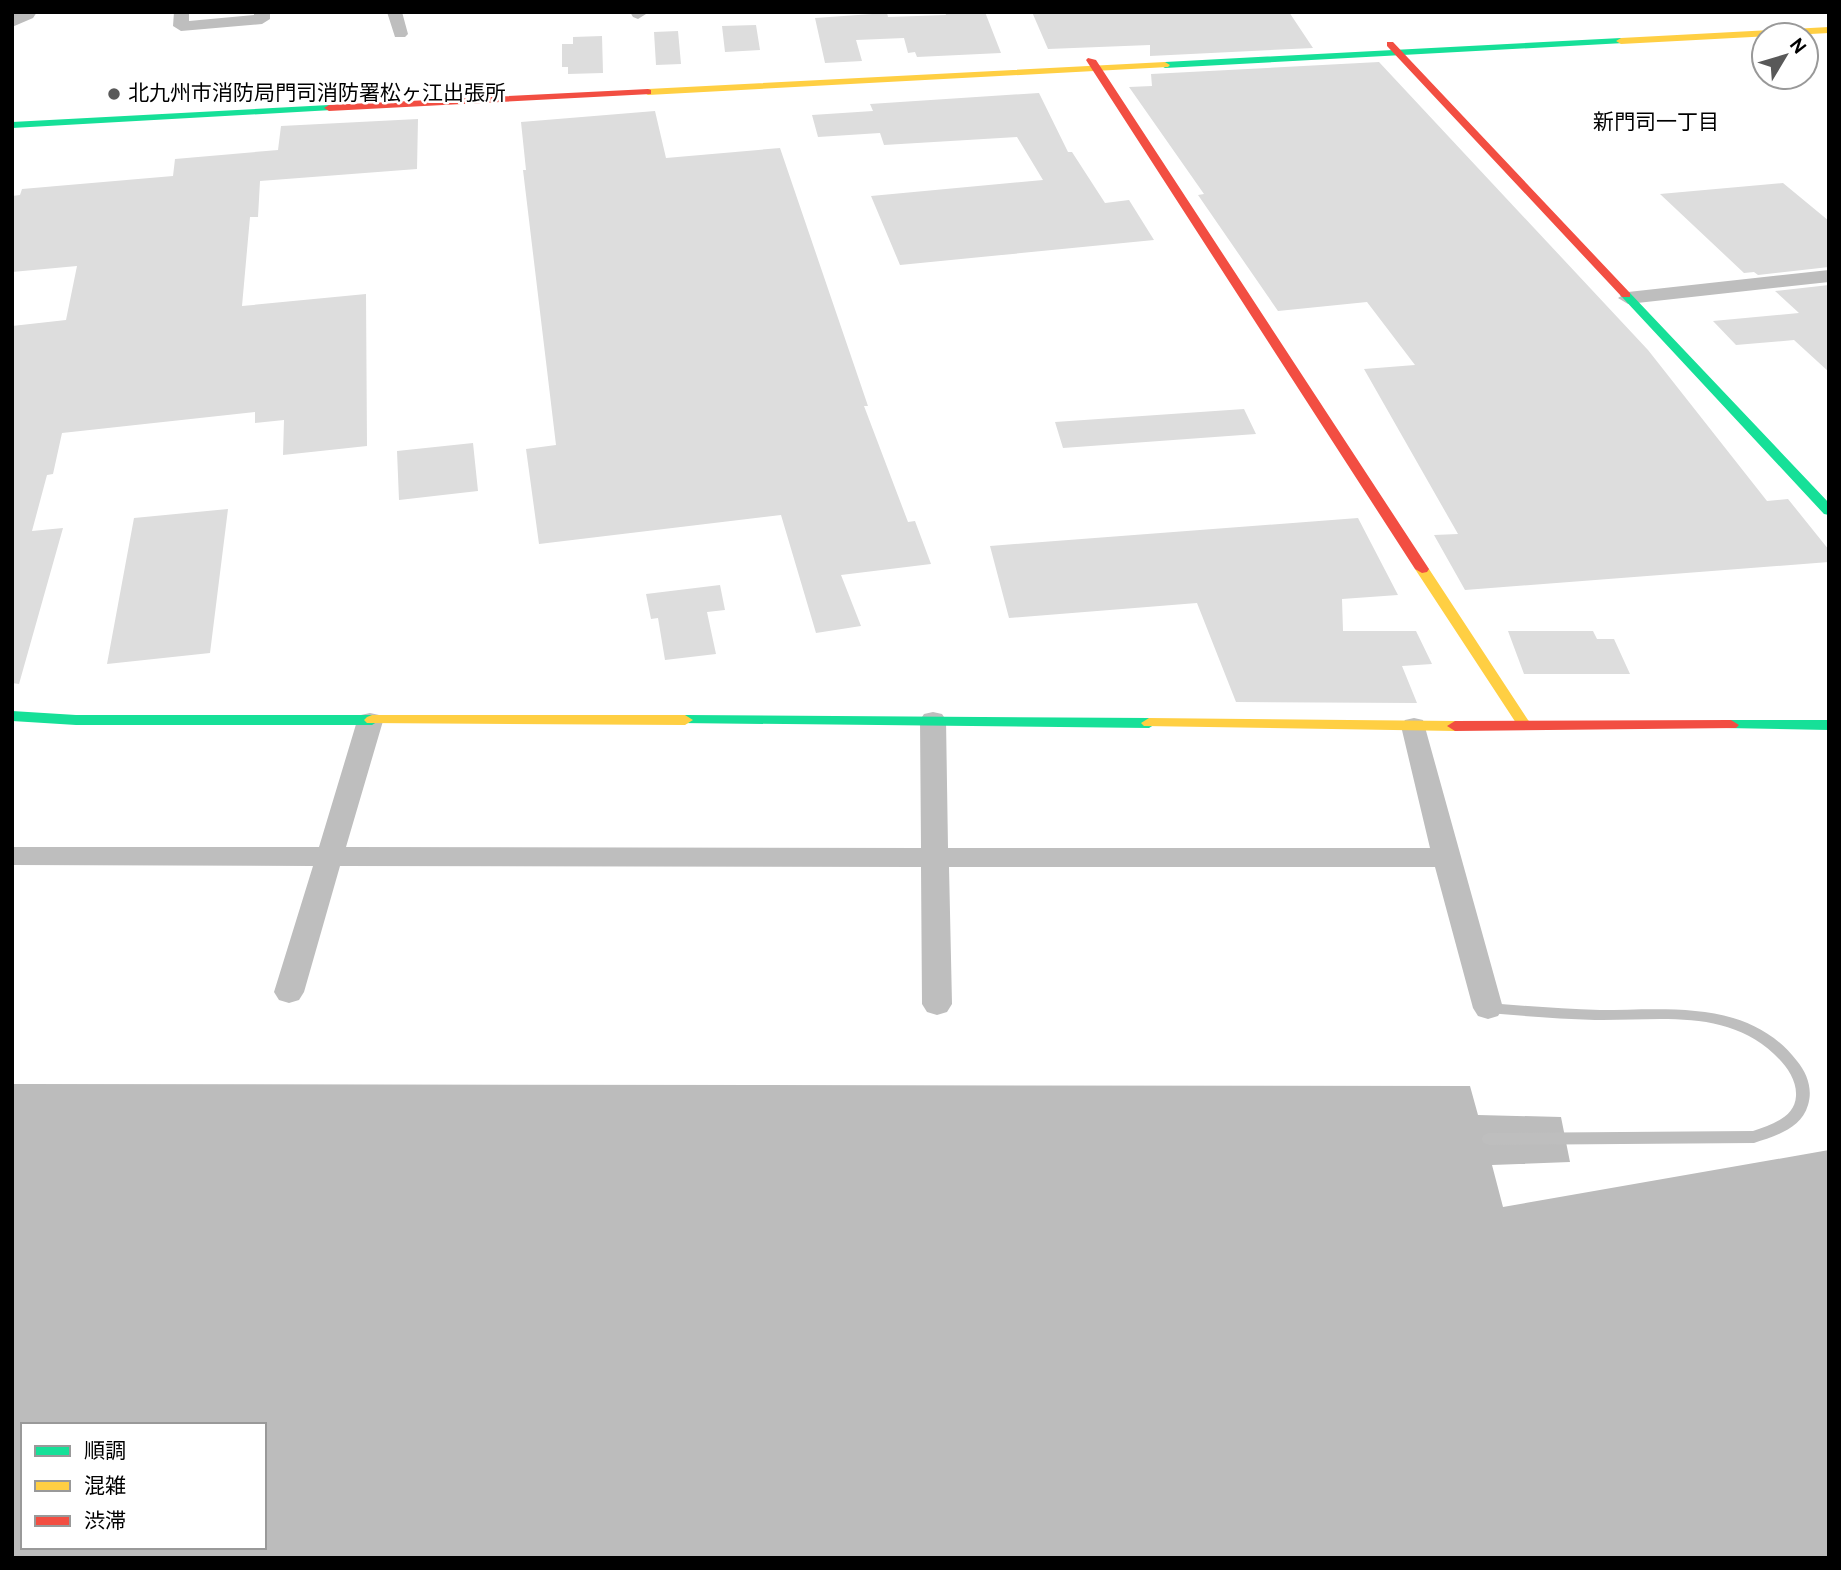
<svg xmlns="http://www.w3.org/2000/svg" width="1841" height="1570" font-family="Overpass,'Noto Sans JP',sans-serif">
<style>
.water{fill:#bcbcbc;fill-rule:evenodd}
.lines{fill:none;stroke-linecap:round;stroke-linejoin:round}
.river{fill:#bcbcbc;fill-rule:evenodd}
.building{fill:#ddd}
.lane{fill:#bebebe;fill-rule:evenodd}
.street{fill:#bebebe;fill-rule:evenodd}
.fast{fill:#16e098;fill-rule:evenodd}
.slow{fill:#ffcf43;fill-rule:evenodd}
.jam{fill:#f24e42;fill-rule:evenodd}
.poi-dot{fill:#595959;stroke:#fff;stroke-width:2.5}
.labels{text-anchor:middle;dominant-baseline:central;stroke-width:5;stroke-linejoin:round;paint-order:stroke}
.far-poi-label{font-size:21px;fill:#000;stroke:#fff;text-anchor:start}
.far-neighbourhood-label{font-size:21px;fill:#000;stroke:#fff}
</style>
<rect width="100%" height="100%" fill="#fff"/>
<path class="water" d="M12,1084l1458,2 8,29 83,2 9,45 -78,3 11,42 326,-57v408h-1817zM23,1425h241v122h-241z"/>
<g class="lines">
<path class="river" d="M12,12h25l-4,6 -21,9z"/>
</g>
<path class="building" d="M945,12h40l16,41 -84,4 -2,-5 -7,1 -4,-15 -48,2 6,21 -37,2 -10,-45 72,-5 1,4 58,-2z
M1032,12h257l24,36 -163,8v-11l-102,4z
M756,25l4,25 -35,2 -3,-26z
M678,31l3,33 -25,1 -2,-33z
M602,36l1,37 -35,1v-7h-6v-23h11v-7z
M1379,62l269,288 119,151 21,-2 41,51v12l-364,28 -31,-55 24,-1 -94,-165 51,-4 -48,-63 -89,9 -80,-116 6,-1 -75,-107 23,-1 -1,-12z
M1039,93l29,59h4l33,51 24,-3 25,40 -254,25 -29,-69 172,-16 -26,-43 -133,8 -4,-12 -62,4 -6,-22 61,-4 -3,-7z
M655,111l11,47 114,-10 88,258h-4l44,116 7,-1 16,43 -90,11 20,51 -45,7 -35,-118 -242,29 -13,-95 30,-4 -33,-275h3l-5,-48z
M418,119l-1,50 -157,12 -2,36h-8l-8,89 124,-12 1,152 -84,9 1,-35 -29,3v-11l-193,21 -9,41 -6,1 -15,56 31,-3 -44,156 -7,-1v-357l54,-6 11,-54 -65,6v-76l8,-1 2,-6 151,-13 2,-17 103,-9 3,-24z
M1783,183l46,38v46l-71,8 -4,-3 -10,1 -84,-79z
M1829,285v87l-35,-32 -58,5 -23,-24 86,-8 -24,-22z
M1244,409l12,25 -193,14 -8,-26z
M473,443l5,48 -79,9 -2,-49z
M228,509l-18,144 -103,11 27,-146z
M1358,518l40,77 -56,4 1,32h73l16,33 -30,2 15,37 -181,-1 -39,-99 -188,15 -19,-72z
M720,585l5,25 -18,2 9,42 -51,6 -7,-42 -7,1 -5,-25z
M1508,631h85l4,8h17l16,35h-106z"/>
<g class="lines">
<path class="lane" d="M1488,1003c37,3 74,6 112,7 69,0 149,-11 197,51 10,12 16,28 11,44 -7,24 -33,31 -54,38l-265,2 -5,-2 -2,-4 2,-4 5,-2 264,-2c17,-6 42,-13 43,-35 1,-16 -10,-31 -22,-42 -49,-46 -116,-33 -179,-34 -36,-1 -71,-4 -107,-7l-5,-1 -2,-4 2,-4z"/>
<path class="street" d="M174,12h15v9l65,-6v-3h16v7l-8,5 -81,7 -8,-5z
M387,12h15l6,22 -3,3h-10z
M630,12h16v2l-8,5 -5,-2z
M1829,270v12l-201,22 -10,-6 10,-6z
M933,712l9,2 4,6 2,128h482l-29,-122 4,-6 9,-2 9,2 80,288 -5,8 -10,3 -10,-3 -5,-8 -38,-141h-486l3,137 -5,8 -10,3 -10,-3 -5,-8 -1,-137 -581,-1 -36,126 -5,8 -10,3 -10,-3 -5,-8 39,-126 -301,-1v-18h307l38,-126 4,-6 9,-2 9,2 4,6 -37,126 575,1 -1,-128 4,-6z"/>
<path class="fast" d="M1621,38l3,1v4l-459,25 -5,-3 5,-3z
M329,105l3,1v4l-320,18v-6z
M1626,292l4,1 199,210v12l-5,-1 -202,-217 -2,-2z
M12,711l64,4h296l8,5 -8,5h-296l-64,-4z
M685,715l464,3 8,5 -8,5 -469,-5 -3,-3z
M1731,720h98v10l-103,-2 -3,-3z"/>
<path class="slow" d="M1829,27v6l-208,11 -5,-3 5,-3z
M1165,62l5,3 -2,2 -520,28 -5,-3 5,-3z
M1422,565l7,4 99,151 3,3 -3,3h-10l-103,-157z
M372,715h313l8,5 -8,5 -318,-2 -3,-3 3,-3z
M1149,718l306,3 8,5 -8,5 -311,-5 -3,-3z"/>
<path class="jam" d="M1387,42h6l237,251v4h-8l-235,-251z
M1088,58l8,2 333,509 -2,3 -5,1 -7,-4 -329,-509z
M648,89l3,1v4l-322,17 -5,-3 5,-3z
M1731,720l8,5 -3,3 -281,3 -8,-5 8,-5z"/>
</g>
<circle class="poi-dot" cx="114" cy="94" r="7"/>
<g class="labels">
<g class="far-poi-label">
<text x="128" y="94">北九州市消防局門司消防署松ヶ江出張所</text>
</g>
<g class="far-neighbourhood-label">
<text x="1656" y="123">新門司一丁目</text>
</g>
</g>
<rect width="1841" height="1570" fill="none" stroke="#000000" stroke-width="28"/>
<rect x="21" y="1423" width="245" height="126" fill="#ffffff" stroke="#999999" stroke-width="2"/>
<rect x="35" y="1446" width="35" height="10" fill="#16e098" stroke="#999999" stroke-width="2"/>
<text x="84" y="1458" font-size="21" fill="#000000">順調</text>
<rect x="35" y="1481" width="35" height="10" fill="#ffcf43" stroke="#999999" stroke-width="2"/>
<text x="84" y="1493" font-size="21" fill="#000000">混雑</text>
<rect x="35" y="1516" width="35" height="10" fill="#f24e42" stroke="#999999" stroke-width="2"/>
<text x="84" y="1528" font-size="21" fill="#000000">渋滞</text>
<g transform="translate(1785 56) rotate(52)"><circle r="33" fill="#ffffff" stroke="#999999" stroke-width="2"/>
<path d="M0-5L12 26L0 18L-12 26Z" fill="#595959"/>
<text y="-10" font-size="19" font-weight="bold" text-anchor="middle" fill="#000000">N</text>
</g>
</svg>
